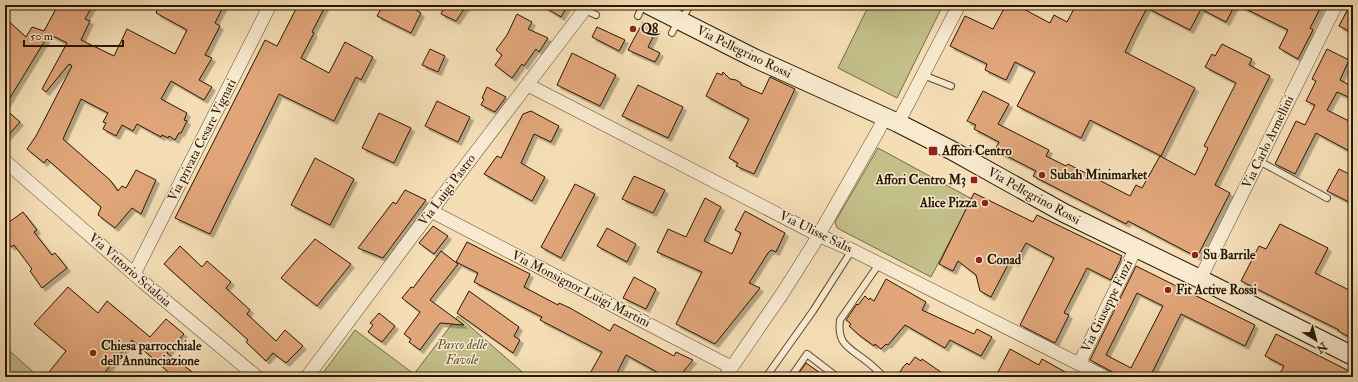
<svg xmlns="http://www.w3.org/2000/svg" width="1358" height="382" font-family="'IM FELL Double Pica',serif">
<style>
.green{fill:#c3bf89;stroke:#766a44}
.building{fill:#e0a67a;stroke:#291600;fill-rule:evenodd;filter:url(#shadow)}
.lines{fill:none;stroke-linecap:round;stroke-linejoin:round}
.lane-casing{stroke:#5c482e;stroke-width:8}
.street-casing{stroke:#5c482e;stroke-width:14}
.secondary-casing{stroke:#291600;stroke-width:20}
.lane{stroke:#f8ead0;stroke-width:6}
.street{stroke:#f8ead0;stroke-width:13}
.secondary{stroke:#f8ead0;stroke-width:18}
.poi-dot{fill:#8f2418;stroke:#f8ead0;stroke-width:1.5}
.labels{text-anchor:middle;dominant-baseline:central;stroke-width:3;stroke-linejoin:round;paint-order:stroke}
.poi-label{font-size:13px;font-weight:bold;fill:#291600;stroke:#f8ead0;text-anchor:start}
.street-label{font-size:13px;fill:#291600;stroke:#f8ead0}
.park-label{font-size:13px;font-style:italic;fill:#5f5130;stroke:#f8ead0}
</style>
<defs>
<filter id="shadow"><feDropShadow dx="3.5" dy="3.5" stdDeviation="0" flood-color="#0004"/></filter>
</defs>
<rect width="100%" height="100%" fill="#f5deb6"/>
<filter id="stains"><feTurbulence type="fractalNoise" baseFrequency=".005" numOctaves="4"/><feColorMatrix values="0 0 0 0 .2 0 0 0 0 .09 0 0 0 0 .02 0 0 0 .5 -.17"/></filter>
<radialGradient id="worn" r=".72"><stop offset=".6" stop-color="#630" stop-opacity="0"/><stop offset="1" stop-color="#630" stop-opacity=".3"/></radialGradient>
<path class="green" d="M869,5h74l-46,93 -59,-30z
M878,148l94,51 -41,78 -94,-49 -2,-6z
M458,316l70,61h-208l35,-47 59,44z
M5,347l34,30h-34z"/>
<path class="building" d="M58,5h35l-8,14 5,2 -9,19 33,16 13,-27 48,25 12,-24 -31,-17 3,-8h65l-9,18 5,3 -15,29 7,3 -13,22 13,7 -8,13 -33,-19 -10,18 26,14 -3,7 3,1 -6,12h-2l-4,7 -6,-4 -1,2 -6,-3 -1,2 -24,-13 -4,7 -11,-6 -6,11 -13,-7 3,-6 -3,-1 5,-9 -27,-14 -18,40 47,41 8,11 4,-5 4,2 10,-18 20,10 -15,34 -9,-6 -17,20 -17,-13 3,-8 -54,-48 -3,4 -17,-14 9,-13 36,-70 -3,-2 -23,28 -4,-3 25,-46 -18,-9 -44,72v-88l21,19 6,-10 12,4z
M298,5h28l-14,27 2,1 -13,25 28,15 16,-31 28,15 -12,23 -5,-3 -22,44 -55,-27 -69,140 -35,-16 90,-178 12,6z
M383,5h24l14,8 -10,20 -34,-17z
M445,5h22l-11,16 -15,-7z
M541,5h27l-7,12z
M1006,5h10l34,18 4,-8 13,7 9,-17h159l-9,17 -25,-13 -11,21 -43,-22 -12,23 -10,21 70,36 -34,68 -71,-36 -9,18 -64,-32 18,-34 -20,-10 -9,18 -21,-10 2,-6 -37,-18 15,-30 28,13z
M1238,5h84l-12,23 3,2 -15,29 -19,-11 9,-18z
M1350,5h3v28l-14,-7z
M517,14l15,8 -4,7 20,9 -9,14 -3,-3 -12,17 -2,-2 -10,14 -17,-13 7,-10 -6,-5 11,-15z
M643,22l14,7 -9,18 12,6 -5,9 -27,-12z
M597,27l28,13 -6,11 -27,-14z
M1222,44l30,15 -3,6 21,11 -55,109 15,8 -33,64 -69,-36 -2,3 -93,-48 3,-5 -41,-21 4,-8 -25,-13 2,-4 -9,-4 16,-30 26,13 -11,20 51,26 -3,6 20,10 2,-2 62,32 6,-11 6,3 18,-32 35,19 13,-27 -4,-2 32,-63 -31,-16 7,-13 3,2z
M430,49l15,7 -7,16 -16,-7z
M1327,49l22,11 -9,20 13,7v12l-16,-7 -10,18 26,13v30l-37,-20 -21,41 -20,-10 21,-43 9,4 10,-20 -9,-4 10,-20 -4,-2z
M572,53l44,22 -16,31 -43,-21z
M723,72l7,7 6,1 5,3v2l21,9 8,-17 25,12 -41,85 -18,-8 2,-3 -9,-5 20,-39 -43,-23 11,-23 5,2z
M638,85l45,22 -15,31 -46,-22z
M487,87l19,10 -11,15 -14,-7 3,-6 -2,-1z
M437,101l33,16 -12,25 -33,-16z
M5,109l15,13 -15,17z
M531,111l28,15 -8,16 -17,-8 -13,29 24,14 -13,24 -48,-27 13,-18 4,2 22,-44z
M379,113l32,15 -17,35 -32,-15z
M315,158l39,21 -24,46 -39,-20z
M1339,169l14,7v28l-26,-13z
M634,176l31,14 -12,23 -31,-14z
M575,184l20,10 -34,64 -20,-11z
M405,190l21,10 -43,58 -25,-10 35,-46 3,2z
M974,193l59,29 4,-7 85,41 -2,3h1l-10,21 -24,-12 -23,45 5,2 -14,28 -35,-18 34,-67 -28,-15 -11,20 -5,-2 -19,36 -11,-6 -4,-16 -18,-14 -5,10 -14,-7z
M705,198l16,9 -17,34 28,13 9,-21 -6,-3 10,-19 40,22 -9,19 -5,-2 -3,3 -19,30 11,5 -45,56 -39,-20 26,-52 -45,-20 11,-23 18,8z
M23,212l14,18 -3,2 18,23 3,-2 12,15 -25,20 -12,-17 2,-2 -18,-24 -3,2 -6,-8v-14z
M1280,224l48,24 -13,25 38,19v47l-15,-8 1,-1 -98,-49 18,-35 7,3z
M433,226l15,10 -14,18 -15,-11z
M607,228l29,16 -9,18 -30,-16z
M315,239l36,25 -34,42 -36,-28z
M467,242l63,32 -6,13 34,18 1,-2 11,5 40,23 4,-7 60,32 2,-4 17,8 -14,17h-25l3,-5 -31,-17 -11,22h-27l14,-25 -62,-32 2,-3 -68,-35 4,-9 -22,-11z
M180,246l22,21 5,-6 24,21 -5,6 24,22 -3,4 29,27 9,-11 18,16 -17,17 -13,-10 -7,8 -20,-19 2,-2 -84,-76z
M441,251l17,13 -28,36 34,25 -24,-2 -20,27 -11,-8 2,-3 -7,-5 16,-22 -18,-14 9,-11 2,1z
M1136,266l119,59 -10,21 -64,-32 -31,63h-28l-32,-17zM1137,293l26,13 -32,62 -25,-13z
M634,277l22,12 -10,20 -23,-11z
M886,279l40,23 -4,8 52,24 3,-5 15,8 -11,19 -31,-16 -5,8 -40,-23 -17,20 -2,-1 -5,5 -6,-5 -1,2 -15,-11 -10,-9 2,-2 -5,-4 11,-16 1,1 7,-9 4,4 1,-2 4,3z
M68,287l30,26 9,-12 43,36 16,-18 18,15 -17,19 32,24h-25l-42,-37 -31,37h-56l21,-26 -32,-27z
M469,291l50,36 -5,9 6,4 -7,13 -56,-40z
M379,313l16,13 -13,16 -14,-10 5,-7 -3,-2z
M1276,334l77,39v4h-75l6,-11 -19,-10z
M1010,349l29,16 3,-6 32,18h-70l-7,-3z
M915,357l6,4 1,-2 26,18h-51l6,-10 4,-4 2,2z
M806,363l20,14h-30z"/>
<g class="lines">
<g class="lane-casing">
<path id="lane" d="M585,10l11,5
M638,16l5,-11
M682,19l8,-14
M672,33l6,-12
M923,75l28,11
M1259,161l68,37
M879,264l-39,56c-3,24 8,27 25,40 7,5 13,11 19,17
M766,377l47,-66 39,-61
M791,377l16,-23 30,23"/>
</g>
<g class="street-casing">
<path id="street" d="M528,85l290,150 34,15 253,127
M898,123l61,-118
M5,161l138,121 114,95
M431,211l300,156
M134,274l136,-269
M1200,279l136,-274
M1079,364l57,-116
M307,377l124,-166 157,-206
M725,377l57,-83 31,-49 65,-114 7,-14"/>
</g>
<g class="secondary-casing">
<path id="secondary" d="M649,5l105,53 144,65 53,27 113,63 136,66 153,77"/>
</g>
<use href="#lane" class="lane"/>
<use href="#street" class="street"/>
<use href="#secondary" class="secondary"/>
</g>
<g class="poi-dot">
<circle cx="633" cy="29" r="4"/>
<rect x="928" y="146" width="10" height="10" rx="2"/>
<circle cx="1042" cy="175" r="4"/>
<rect x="970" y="176" width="8" height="8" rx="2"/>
<circle cx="985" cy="203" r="4"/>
<circle cx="1195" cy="255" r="4"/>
<circle cx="979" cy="260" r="4"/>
<circle cx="1168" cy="290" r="4"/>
<circle cx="93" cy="353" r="4"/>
</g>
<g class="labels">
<g class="poi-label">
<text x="641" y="29">Q8</text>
<text x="942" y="151">Affori Centro</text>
<text x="1050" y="175">Subah Minimarket</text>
<text x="966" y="180" text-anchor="end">Affori Centro M3</text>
<text x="977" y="203" text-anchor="end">Alice Pizza</text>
<text x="1203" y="255">Su Barrile</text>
<text x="987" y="260">Conad</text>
<text x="1176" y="290">Fit Active Rossi</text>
<text x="101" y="346">Chiesa parrocchiale<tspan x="101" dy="15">dell'Annunciazione</tspan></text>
</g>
<g class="street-label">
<text transform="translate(744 52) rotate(26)">Via Pellegrino Rossi</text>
<text transform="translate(202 140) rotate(-63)">Via privata Cesare Vignati</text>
<text transform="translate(1268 142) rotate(-64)">Via Carlo Armellini</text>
<text transform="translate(447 190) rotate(-53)">Via Luigi Pastro</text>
<text transform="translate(1034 196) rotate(29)">Via Pellegrino Rossi</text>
<text transform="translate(816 232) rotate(26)">Via Ulisse Salis</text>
<text transform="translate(130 270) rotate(41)">Via Vittorio Scialoia</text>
<text transform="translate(581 289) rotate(27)">Via Monsignor Luigi Martini</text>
<text transform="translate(1107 306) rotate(-64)">Via Giuseppe Finzi</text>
</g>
<g class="park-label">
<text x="462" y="345">Parco delle<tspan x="462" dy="15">Favole</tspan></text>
</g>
</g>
<rect width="1358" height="382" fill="none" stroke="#f5deb6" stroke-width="20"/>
<rect x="6" y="6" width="1346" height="370" fill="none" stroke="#291600" stroke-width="2"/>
<rect x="10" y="10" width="1338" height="362" fill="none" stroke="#291600"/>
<g transform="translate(1316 340) rotate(143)" stroke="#f8ead0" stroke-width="3" paint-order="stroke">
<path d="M0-3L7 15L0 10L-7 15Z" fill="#291600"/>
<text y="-6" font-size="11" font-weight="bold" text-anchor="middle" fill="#291600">N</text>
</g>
<path d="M24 40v6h99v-6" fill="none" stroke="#291600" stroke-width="2"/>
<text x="30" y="40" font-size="12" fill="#291600" stroke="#f8ead0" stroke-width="3" paint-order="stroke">50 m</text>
<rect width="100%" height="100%" filter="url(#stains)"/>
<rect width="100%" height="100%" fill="url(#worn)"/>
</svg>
